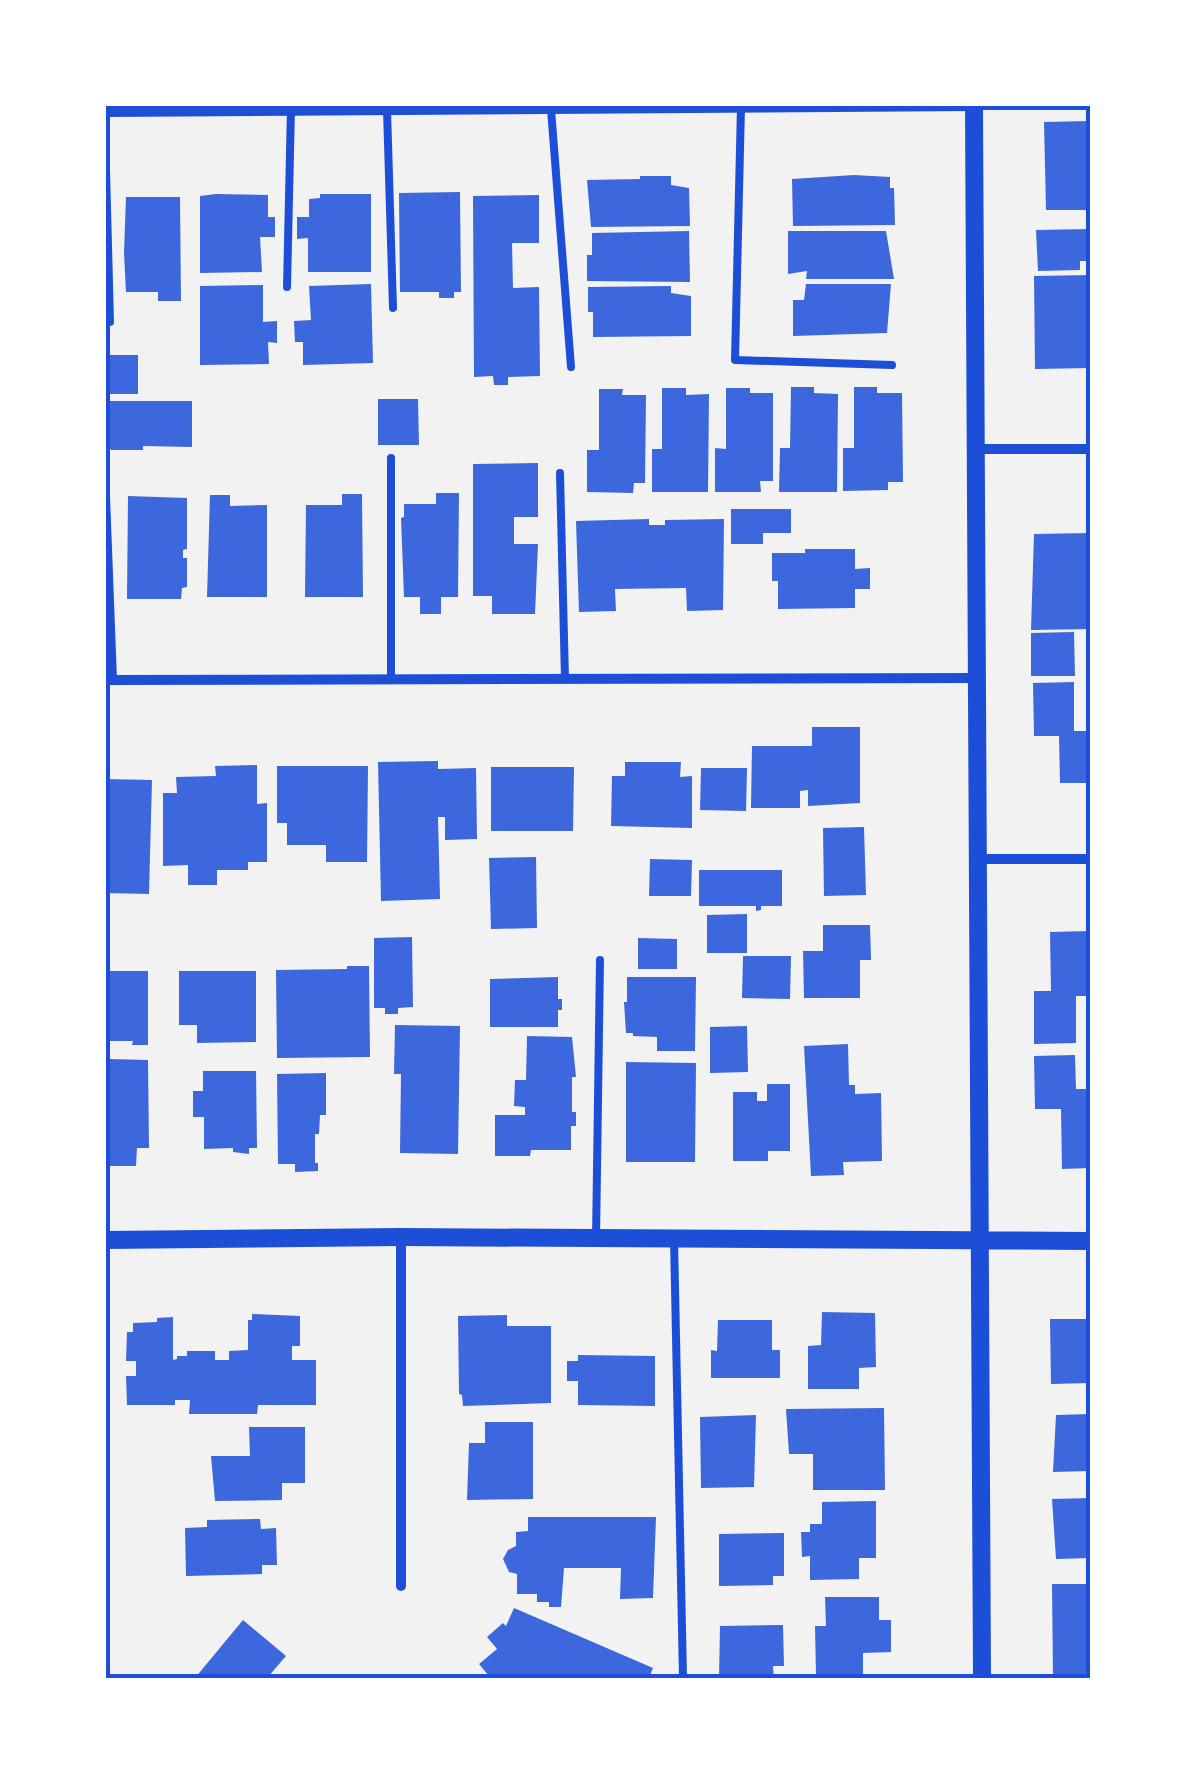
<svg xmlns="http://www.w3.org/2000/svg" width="1196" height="1783" font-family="'Fira Sans',sans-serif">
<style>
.building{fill:#3d67dc}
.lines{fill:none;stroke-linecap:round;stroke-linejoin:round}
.service{stroke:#1d4ed8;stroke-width:8}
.minor{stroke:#1d4ed8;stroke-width:10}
.tertiary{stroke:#1d4ed8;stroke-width:18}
.neatline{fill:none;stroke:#1d4ed8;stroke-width:4}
</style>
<rect width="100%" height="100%" fill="#f2f2f2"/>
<path class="building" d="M1090,121l1,89h-45l-2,-88z
M854,175l36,2v11h4l1,37 -102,1 -1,-47z
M640,176h31v9l18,3 1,38 -99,1 -4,-47 53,-1z
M460,192l1,100h-7v6h-15v-6h-39l-1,-99z
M216,194l52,1v22h7v20h-15l2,35 -62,1v-77z
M320,194h51v78h-63v-34l-11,1v-22h12v-18l11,-1z
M539,195v48h-27l1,45 26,-1 1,89 -32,1v8h-14l-1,-9 -19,1 -1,-181z
M126,197h54l1,104h-23v-9h-32l-2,-39z
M1091,229v32h-11v9l-42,1 -2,-41z
M689,231l1,51 -103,-1v-26h5v-22z
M788,231h98l8,48h-88l1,-8 -19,3z
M1091,275v93l-56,1 -1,-93z
M371,284l2,79 -70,2v-23h-8l-1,-21 17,-1 -2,-34z
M806,284h85l-4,49 -94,3v-36h11z
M263,285v37l14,-1v22l-9,-1 1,22 -69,1v-79z
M671,286v7l20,3v40l-98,1v-25h-5v-25z
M105,355h33v39h-33z
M791,387h23v6l24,1 -1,98h-58l1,-44h10z
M854,387h23v6h25l1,89h-15v8l-45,1v-43h11z
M662,388h24v7l23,-1 -1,98h-56v-43h10z
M726,388h24v5h23v88h-13l1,11h-46v-44l11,1z
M599,389h24l-1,6h24l-1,88h-11l-1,10 -46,-1v-42h12z
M378,399h40l1,46h-41z
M108,401h84v46l-49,-1v4h-32l-3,-4z
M538,463v54h-24v27h24l-3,70h-43v-18h-19v-132z
M436,493h23l-1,104h-17v17h-21v-17h-16l-3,-79 3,-1v-13h32z
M342,494h20l1,103h-58l1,-92h36z
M210,495h20v11l37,-1v92h-60z
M128,496l59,2v51l-4,1v8h4v29l-5,1 -1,11h-54z
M731,509h60v24h-28v11h-32z
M649,519v6h16v-5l59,-1 -1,91 -36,1 -1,-23 -71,1 1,22 -37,1 -3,-91z
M1091,533v96l-60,1 3,-96z
M805,549h50v20l15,-1v21h-15v19l-77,1v-28h-6v-28h33z
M1074,632l1,44h-44v-43z
M1074,682v49h17v52h-31l-1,-47h-25l-1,-53z
M812,727h48v76l-52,3v-16l-8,1v17h-49l1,-62h60z
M438,761v8l38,-1 1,71 -32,1v-23h-7l2,82 -59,2 -3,-139z
M625,762h56l-1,15 12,-1v52l-81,-2 1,-50h13z
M257,765v39l10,-1v59h-19v8h-31v15h-29v-20l-25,1v-73h14l-1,-16 40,-1 -1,-10z
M277,766h91l-1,96h-41v-17h-39v-22h-10z
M491,767h83l-1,64h-82z
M701,768h46l-1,43 -46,-1z
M105,779l47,1 -3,114 -44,-1z
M864,827l2,68 -42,1 -1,-68z
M536,857l1,71 -46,1 -2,-71z
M650,859l42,1 -1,36h-42z
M699,870h83v36h-21v4l-5,1v-5h-57z
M747,914v39h-40v-38z
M823,925h47l1,35h-11v38h-56l-1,-47h20z
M1091,931v65h-15v47l-42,1v-53h17l-1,-59z
M412,937l1,70 -15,1v6h-13v-6h-11v-70z
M638,938l39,1v30h-39z
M743,956h48l-1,43 -48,-1z
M347,966h22l1,91 -93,1 -1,-88 71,-1z
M105,971h43v74h-16l1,-4h-28z
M179,971h77v71l-59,1v-18h-18z
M558,977v22h4v11h-4v17h-68v-48z
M627,977h69l-1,74h-38v-14l-24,-1v-3h-7l-2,-31h3z
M395,1025l65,1 -2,128 -58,-1 1,-79h-7z
M747,1026l1,46 -38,1v-46z
M527,1036l45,1 4,40h-4v35h4v14h-5v24h-40l-1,6h-35v-41h30v-8l-11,-1 1,-26h11z
M848,1044l1,41h6v9l26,-1 1,68 -39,1 1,13 -33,1 -7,-130z
M1075,1055l1,34h15v79l-29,1 -1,-60h-26l-1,-53z
M109,1059l39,1 1,88h-12l-1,18h-29l-2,-74h3z
M626,1062l70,1 -1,99h-69z
M203,1071h53l1,77h-8v6l-16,-2v-4l-29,1v-32h-11v-26h10z
M326,1073v42h-6l-1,19h-4v29h3v8l-23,1v-8h-17l-1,-90z
M767,1084h23v67h-22v10h-35v-69h24v9h10z
M822,1312l53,1 1,54 -17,1v21h-51v-43l13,-1z
M252,1314l48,2v30h-8v14h24v45h-58l-1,9h-68l1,-14h-15v5h-48l-1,-29h10v-15h-10l1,-29h6v-9l24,-1v-4l16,-1v43l4,-1v-3h10v-5h28v9h14v-9l19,-1v-30h4z
M507,1315v11h44v77l-88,3 -1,-11 -3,-1 -1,-78z
M1050,1319h41v64l-40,1z
M718,1320h54v30h8v28h-69v-28l6,1z
M578,1355l77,1v50l-77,-1v-24h-11v-20h11z
M884,1408l1,82h-72v-36h-24l-3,-45z
M1091,1414v57l-38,1 3,-57z
M756,1415l-2,72 -53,1 -1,-71z
M485,1422h48v77l-66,1 2,-57h16z
M249,1427h56v56h-23v17l-67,1 -4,-45h39z
M1091,1498v60l-35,1 -4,-60z
M876,1501v57h-17v21l-49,1v-24l-8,1 -1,-25h9v-8h12v-22z
M528,1517h128l-3,81 -33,1 1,-31h-57l-3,39h-12v-5h-12v-8h-20v-20l-8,-2 -6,-13 5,-9 8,-4v-14l12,-1z
M260,1519l1,10 15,-1 1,37h-15v9l-76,2 -1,-48 22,-1v-7z
M784,1533v43h-11v9l-54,1v-52z
M1052,1584h39v94h-38z
M825,1597h54v23h12v32l-28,1v23l-47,-1 -1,-49h11z
M514,1608l139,60 -4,10h-85l-8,-3 1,3h-70l2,-2 -10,-12 18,-15 -10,-12 16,-14 3,3z
M243,1620l43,36 -19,22h-72z
M783,1625l1,41h-11l1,12h-55l1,-52z"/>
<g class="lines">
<path class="service" d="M741,107l-6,253 157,5
M551,109l20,258
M387,110l6,198
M105,131l5,191
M287,287l4,-179
M105,470l8,210
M560,473l5,206
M391,679v-221
M596,1239l4,-279
M674,1239l9,439"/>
<path class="minor" d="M105,112l869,-6
M975,449h116
M105,680l872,-2
M976,859h115
M401,1237v349"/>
<path class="tertiary" d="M974,105l8,1573
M105,1240l296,-3 690,4"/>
</g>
<rect width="1196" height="1783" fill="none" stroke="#ffffff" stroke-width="215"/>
<rect x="108" y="108" width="980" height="1568" class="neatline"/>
</svg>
